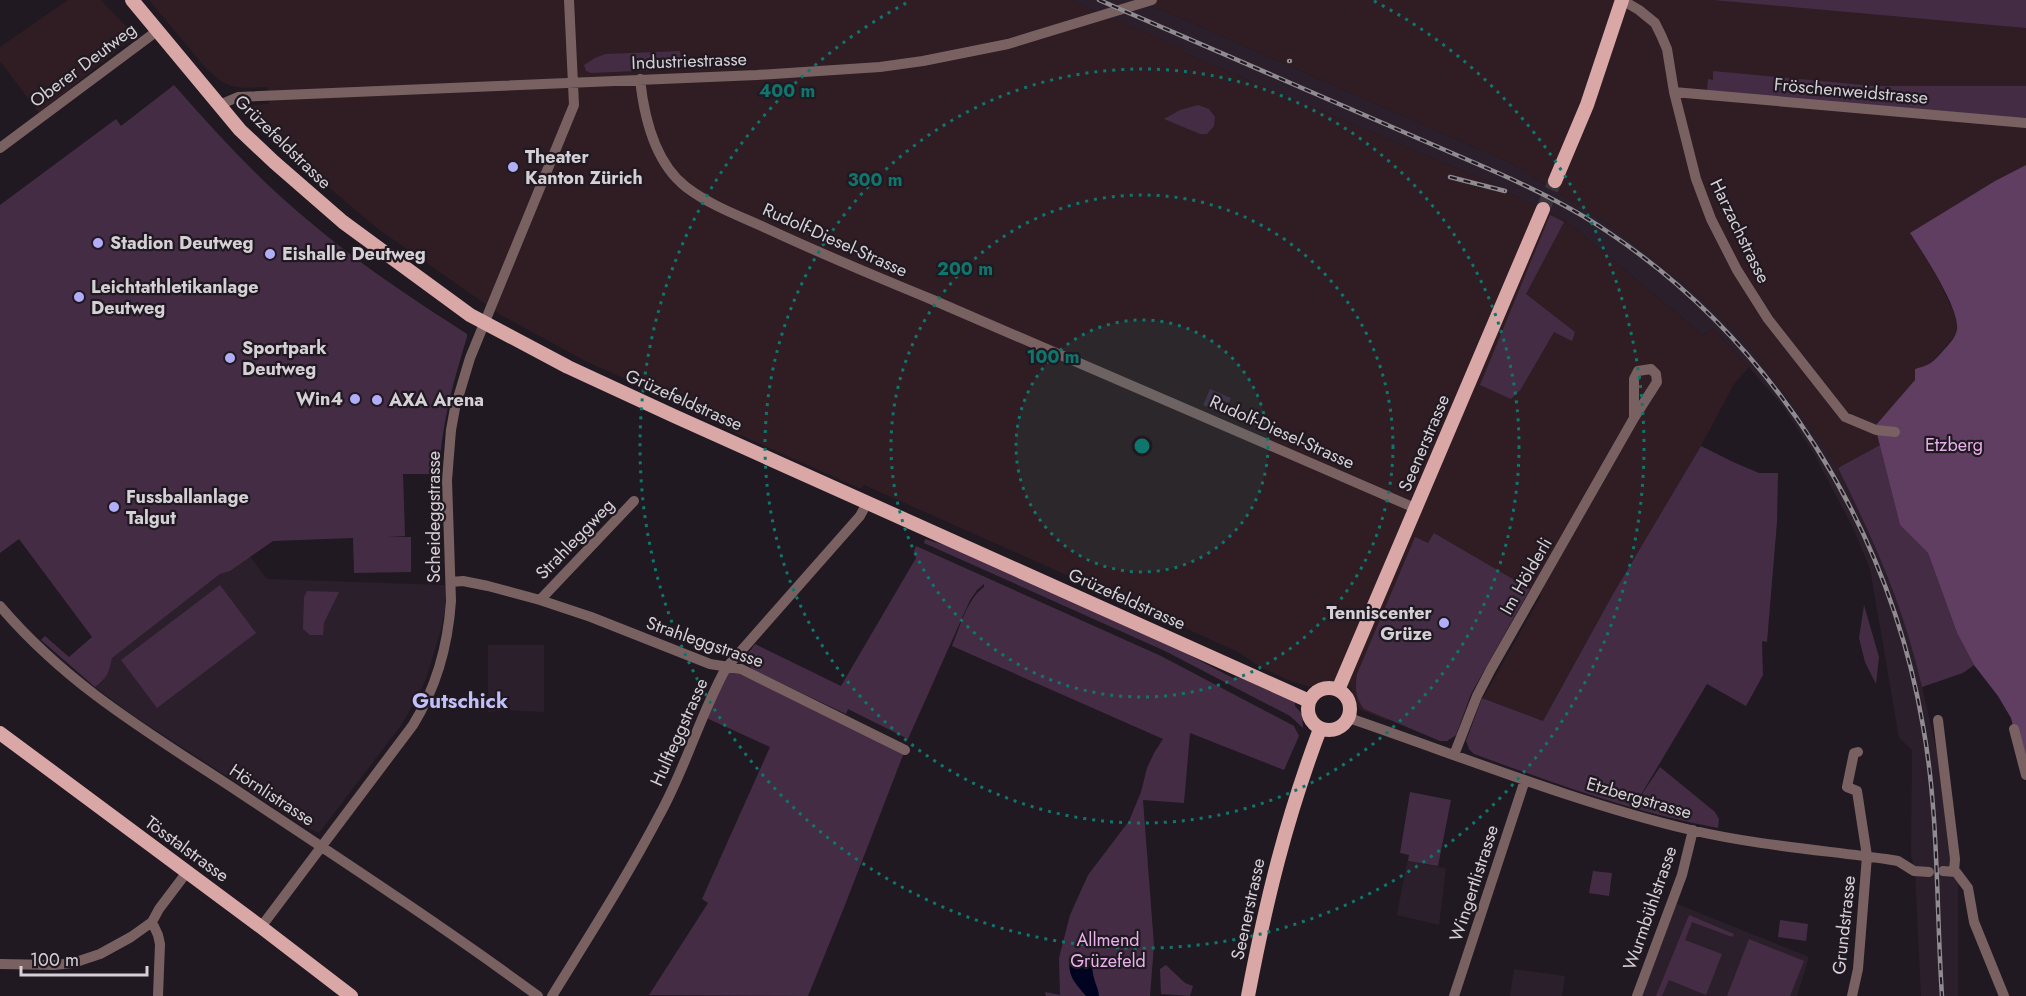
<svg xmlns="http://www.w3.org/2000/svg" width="2026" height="996" font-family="Jost,sans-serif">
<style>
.industrial{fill:#2f1d23}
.built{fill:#2b1f2b}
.green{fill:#442c45}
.forest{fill:#603e62}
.water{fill:#000421}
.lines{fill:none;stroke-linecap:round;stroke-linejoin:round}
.major-tunnel{stroke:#3b343c;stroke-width:14;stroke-dasharray:14 7;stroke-linecap:butt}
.minor{stroke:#796161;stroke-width:10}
.major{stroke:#daa7a7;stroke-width:14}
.rail-casing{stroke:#908b91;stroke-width:4.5}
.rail{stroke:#201921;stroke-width:2;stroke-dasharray:7;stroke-linecap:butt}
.ring{fill:none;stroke:#0f766e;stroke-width:3;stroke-dasharray:3 6}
.poi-dot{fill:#b2adf9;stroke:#201921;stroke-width:2}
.labels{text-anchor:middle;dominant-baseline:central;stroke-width:4.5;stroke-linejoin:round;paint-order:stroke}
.street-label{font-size:18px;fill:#d5d0d5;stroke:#201921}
.poi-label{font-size:18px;font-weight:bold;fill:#d5d0d5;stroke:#201921;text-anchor:start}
.park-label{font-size:18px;fill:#e9b0eb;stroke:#201921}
.quarter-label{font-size:21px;font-weight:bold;fill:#c2c0f9;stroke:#201921}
.centre{fill:#0f766e;stroke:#201921;stroke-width:3}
.ring-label{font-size:18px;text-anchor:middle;font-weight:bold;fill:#0f766e;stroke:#201921;stroke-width:4.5;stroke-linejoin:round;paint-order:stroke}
</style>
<rect width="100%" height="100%" fill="#201921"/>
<path class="industrial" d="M68,0h33l33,34 -1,5 -41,31v1l-53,42 -39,-52v-14z
M149,0h922l113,49 -2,3 308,130 33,18 42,20 138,115 10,-7 36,39 -15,17 -33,62 -88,148 -70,127 -60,-23 58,-102 -11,-7 -59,105 -15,41 -9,6h-7l-49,-22 -5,1 -25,-10 -7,-7 -3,-15 -24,-6 -9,4 -8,1 -17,-5 -33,-15 -22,-15 -77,-35 -297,-132 -3,4 -172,-77 2,-4 -104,-46 -86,-47 -123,-86 -66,-56 -65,-60v-5l3,-3 19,-1 -1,-17 -24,1 -13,-2 -12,-6 -15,-14z
M1133,0h893v165l-31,16 -84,52 22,35 23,49 2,9 -3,10 -79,89v5l4,15 -42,23 -12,-19 -83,-110 -38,-37 -59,-49 -47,-35 -91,-56 -339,-149z"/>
<path class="built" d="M1071,0h62l36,13 339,149 91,56 47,35 59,49 38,37 83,110 12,19 34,68 29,76 13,39 27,119 17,111v115h-37l-6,-125 -4,-16 1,-105 -13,-12 -29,-169 -17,-41 -39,-74 -32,-49 -33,-38 -36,-39 -10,7 -138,-115 -42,-20 -33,-18 -308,-130 1,-3z
M249,555l18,24 177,6 2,1 -1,25 -5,22 -14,46 -11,22 -13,23 -83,109 -14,-6 -177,-115 -33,-25 8,-5 10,-26 107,-82 10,-5z
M488,645h56v67l-40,-2 -16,2z
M1407,861l39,7 -7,57 -42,-10z
M1672,902l137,55 -12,39h-160z
M1514,969l51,7 -3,20h-52z"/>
<path class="green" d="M1713,0h313v28z
M680,51l2,14 -3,4 -88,4 -5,-2 -2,-6 11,-7 10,-4z
M1713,71l162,15h151v37l-313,-27 -6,-6 1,-11 5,1z
M174,85c43,49 86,96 136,137 49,42 103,77 157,112v3c-14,45 -26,89 -28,137h-36l2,62 -17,1h23v35l-57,1 -1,-35 -80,3 -43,30 -10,3 -108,84c-3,14 -5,21 -17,29l-54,-47 4,-4 24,21 23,-20 -73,-98 -19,14v-348l116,-86 5,7z
M1198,105l11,4 6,8 -1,9 -7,8h-7l-36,-15 16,-9z
M1550,215l14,7 -38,72 49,38 -3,9 -18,-9 -33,57 -10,10 -31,-14z
M1210,389l21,9 -7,17 -21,-10z
M1880,445l20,80 28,28 29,80 17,32 -11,8 -41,14c-18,-79 -48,-147 -84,-219z
M1701,446l32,16 26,11h19l-1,49 -10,120 -5,-1 1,34 -17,31 -39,-22 -71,119 24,-36 55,45 4,7 -1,9c-84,-15 -164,-45 -244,-74l-5,-5 -3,-8 16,-43 61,23 70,-127z
M1434,533l96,56 -59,105 -15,41 -9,6h-7l-76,-32c-9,-12 -9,-20 -7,-35l58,-137 13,6z
M925,539l29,9 216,97 63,33 10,-1 52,25v4l7,8 1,14 -13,-12 -125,-65 -241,-108z
M916,546l245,110 133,70 5,10 -15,34 -94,-37 -6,70 -41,-3 11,145 -4,51h-104l-1,-4 15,3 -1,-37 11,-43 18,-40 41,-54 12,-29 6,-24 7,-15 9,-14 -211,-93c8,-19 15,-47 32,-59v-3l-7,6 -7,10 -62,139 -60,-30 -2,5 -93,-44 -9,-11 11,-15 86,42 75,-128 -2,-7z
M220,585l36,48 -99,75 -36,-48z
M307,591l32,1 -15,31 -1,12h-13l-7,-6 1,-32z
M1864,605l15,52 -3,27 -11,-22 -6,-24z
M726,668l179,82 -60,155 -37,91 -159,-1 59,-92 -6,-4 68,-152 -68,-31z
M1410,792l41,8 -13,66 -30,-5 1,-6 -9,-2z
M1593,871l19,2 -3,23 -20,-3z
M1689,915l45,19 -2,3 -40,-15 -7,18 37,14 -16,41 -37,-15 -7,16h-6z
M1780,920l28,4 -2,17 -28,-4z
M1749,939l55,22 -14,35h-63z
M1166,965l19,18 8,3 -3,10 -29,-2 -1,-25z"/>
<path class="forest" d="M2026,165v610l-15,-57 -13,-22 -24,-31 -17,-32 -29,-80 -28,-28 -24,-95v-5l39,-45v-11c15,-4 17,-6 27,-17 6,-7 14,-14 15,-23 3,-20 -35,-78 -47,-96l85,-52z"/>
<path class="water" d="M1076,955c18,-2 15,11 18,23 2,8 4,9 5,18h-13c-10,-12 -19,-20 -16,-37z"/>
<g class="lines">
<path class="major-tunnel" d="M1543,209l12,-28"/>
<path class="minor" d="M1622,0l17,10 16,13 6,12 6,14 7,43 22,87 15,40 26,51 31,49 77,98 31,13 19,2
M640,79c4,38 14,83 46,108 25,19 54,29 82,42 54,25 109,48 165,71 161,68 321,139 482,208
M1674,92l352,31
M219,105l19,-8 519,-22 123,-8 43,-6 85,-17 144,-44
M0,148l157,-117
M451,582l12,-1 25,5 52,14 51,17 119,47 31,5 164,81
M540,600l94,-99
M0,606c69,81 151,128 239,186 101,67 202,133 299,204
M1349,718c114,39 225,84 342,112 64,15 130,20 195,29l12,2 16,10 15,1
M1938,720l17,139 -1,12
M2014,729l12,46
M1454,755l23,-59 14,-27 143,-251 23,-36 -1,-8 -5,-5 -13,2 -4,8v39
M1943,871l13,1 12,16 6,34 30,74
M152,922l6,13 2,9 -2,52
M261,927l152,-202c23,-37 35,-80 38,-124l-4,-121 4,-50 4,-22 15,-50 104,-253 -5,-105
M0,964l54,1 19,-2 27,-9 31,-17 21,-15 7,-13 28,-37
M552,996c37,-60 75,-119 108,-182 26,-47 40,-99 66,-146l134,-152 7,-13
M1454,996l71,-216
M1637,996l45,-121 11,-45
M1852,996l6,-27 9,-113 -10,-65 -10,-4 7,-34 4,-1"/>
<path class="major" d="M132,0l108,130 34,32 69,60 127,93 98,52 106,49 635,285
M1555,181l32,-76 35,-105
M1308 709a21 21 0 1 1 42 0a21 21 0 1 1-42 0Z
M1338,690l205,-481
M0,733l261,194 90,69
M1248,996c18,-95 38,-177 72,-267"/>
<g class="rail-casing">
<path id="rail" d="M1099,0l399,173c38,17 75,35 110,59 168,112 281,296 315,494 16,89 13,180 19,270
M1289,61h1
M1450,177l55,14"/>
</g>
<use href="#rail" class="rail"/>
</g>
<circle cx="1142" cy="446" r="126" fill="#0f766e" fill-opacity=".12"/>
<g class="ring">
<circle cx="1142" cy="446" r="126"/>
<circle cx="1142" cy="446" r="251"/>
<circle cx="1142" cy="446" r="377"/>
<path d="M1374 1A502 502 0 1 1 910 1"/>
</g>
<g class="poi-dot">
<circle cx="513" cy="167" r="6"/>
<circle cx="98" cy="243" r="6"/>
<circle cx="270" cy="254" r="6"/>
<circle cx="79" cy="297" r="6"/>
<circle cx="230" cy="358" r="6"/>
<circle cx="355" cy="399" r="6"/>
<circle cx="377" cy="400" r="6"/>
<circle cx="114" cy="507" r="6"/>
<circle cx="1444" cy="623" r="6"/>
</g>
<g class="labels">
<g class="street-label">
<text transform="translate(689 61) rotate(-2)">Industriestrasse</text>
<text transform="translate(83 65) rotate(-37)">Oberer Deutweg</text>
<text transform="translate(1851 91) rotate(5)">Fröschenweidstrasse</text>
<text transform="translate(283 142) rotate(44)">Grüzefeldstrasse</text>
<text transform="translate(1740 231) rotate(64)">Harzachstrasse</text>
<text transform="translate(835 240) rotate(24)">Rudolf-Diesel-Strasse</text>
<text transform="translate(684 400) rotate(24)">Grüzefeldstrasse</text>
<text transform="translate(1282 432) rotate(24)">Rudolf-Diesel-Strasse</text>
<text transform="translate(1424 443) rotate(-67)">Seenerstrasse</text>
<text transform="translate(434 517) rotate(-90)">Scheideggstrasse</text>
<text transform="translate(575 539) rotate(-46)">Strahleggweg</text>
<text transform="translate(1526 576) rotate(-60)">Im Hölderli</text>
<text transform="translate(1127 599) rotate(24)">Grüzefeldstrasse</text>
<text transform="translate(705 642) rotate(19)">Strahleggstrasse</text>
<text transform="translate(679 732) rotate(-66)">Hulfteggstrasse</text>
<text transform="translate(272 795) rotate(33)">Hörnlistrasse</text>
<text transform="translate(1639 798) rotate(16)">Etzbergstrasse</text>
<text transform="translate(187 849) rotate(36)">Tösstalstrasse</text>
<text transform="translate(1474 883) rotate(-72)">Wingertlistrasse</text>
<text transform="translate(1650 908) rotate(-71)">Wurmbühlstrasse</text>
<text transform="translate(1248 909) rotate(-78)">Seenerstrasse</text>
<text transform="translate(1844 925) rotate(-84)">Grundstrasse</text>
</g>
<g class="poi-label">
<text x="525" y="157">Theater<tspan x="525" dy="21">Kanton Zürich</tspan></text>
<text x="110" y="243">Stadion Deutweg</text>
<text x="282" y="254">Eishalle Deutweg</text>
<text x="91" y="287">Leichtathletikanlage<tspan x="91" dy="21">Deutweg</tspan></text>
<text x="242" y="348">Sportpark<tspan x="242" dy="21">Deutweg</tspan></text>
<text x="343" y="399" text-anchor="end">Win4</text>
<text x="389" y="400">AXA Arena</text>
<text x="126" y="497">Fussballanlage<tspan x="126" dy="21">Talgut</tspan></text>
<text x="1432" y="613" text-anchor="end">Tenniscenter<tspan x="1432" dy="21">Grüze</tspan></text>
</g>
<g class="park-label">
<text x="1954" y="445">Etzberg</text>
<text x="1108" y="940">Allmend<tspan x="1108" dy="21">Grüzefeld</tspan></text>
</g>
<g class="quarter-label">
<text x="460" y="701">Gutschick</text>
</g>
</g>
<circle cx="1142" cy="446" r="9" class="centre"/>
<g class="ring-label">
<text x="787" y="97">400 m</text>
<text x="875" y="186">300 m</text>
<text x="965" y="275">200 m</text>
<text x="1053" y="363">100 m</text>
</g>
<path d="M21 966v9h126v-9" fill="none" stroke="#d5d0d5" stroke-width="3"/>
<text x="30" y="966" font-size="18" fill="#d5d0d5" stroke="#201921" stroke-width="4.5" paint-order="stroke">100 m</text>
</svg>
